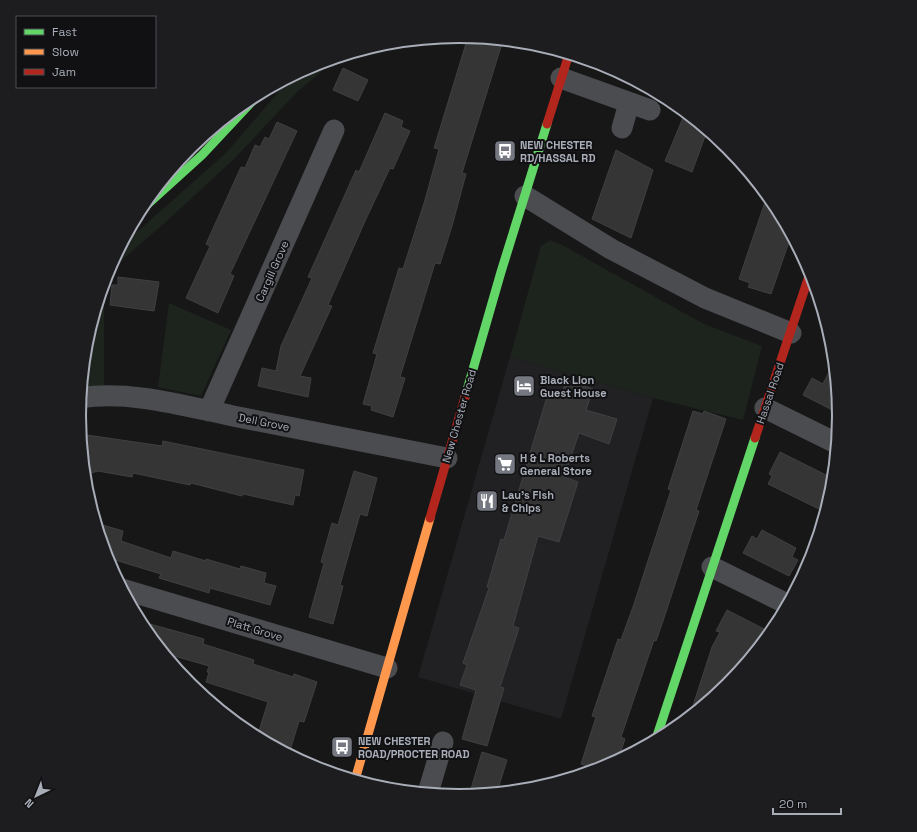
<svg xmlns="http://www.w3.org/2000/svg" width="917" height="832" font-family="'Space Grotesk',sans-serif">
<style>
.built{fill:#212123}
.green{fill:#1d241e}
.building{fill:#353536;stroke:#3f4043}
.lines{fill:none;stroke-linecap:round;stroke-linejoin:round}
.street{stroke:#4b4c50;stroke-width:21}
.fast{stroke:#63d668;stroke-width:9}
.slow{stroke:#ff974d;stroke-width:9}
.jam{stroke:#b3261e;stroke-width:9}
.labels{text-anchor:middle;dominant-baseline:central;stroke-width:4;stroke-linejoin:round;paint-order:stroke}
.poi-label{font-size:11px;font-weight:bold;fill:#a8adb8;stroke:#111113;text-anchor:start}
.street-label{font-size:11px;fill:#a8adb8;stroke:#111113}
.rim{fill:none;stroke:#a8adb8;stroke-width:2}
</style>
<rect width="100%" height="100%" fill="#171717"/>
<path class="built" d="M510,357l143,41 -92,321 -143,-42z"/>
<path class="green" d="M339,57l-42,35 -62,66 -67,62 -61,53 14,-27 105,-93 67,-78 20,-10z
M550,240l12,5 142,79 58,22 -19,74 -90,-22 -143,-41 31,-111z
M104,282v104l-23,3 5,-47z
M169,303l62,27 -30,66 -43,-9z"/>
<path class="building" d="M468,37l35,3 -41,133 4,1 -14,52 -12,38 -5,-1 -35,114 5,1 -12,39 -22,-7 1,-4 -9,-2 14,-50 -4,-1 26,-85 4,1 22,-69 14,-51 -5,-1z
M343,68l25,12 -10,21 -25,-11z
M385,113l18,8 -2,6 9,4 -17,38 -3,-1 -24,51 -38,86 4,1 -32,70 11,2 -3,19 -50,-11 4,-18 14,3 5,-25 31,-68 -4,-1 48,-107 3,2z
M685,113l22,18 -15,41 -27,-11z
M277,122l20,9 -67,143 4,2 -16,37 -32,-15 24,-52 -4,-2 35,-77 4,1 10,-23 5,2 5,-10 4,2z
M616,150l37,20 -22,68 -39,-19z
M767,196l8,9 16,31 -20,58 -23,-7 2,-4 -11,-4z
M118,277l41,5 -5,29 -44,-6 2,-20h6z
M833,364l3,30 2,19 -35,-18 9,-17 11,6z
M566,380l27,9 -7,21 31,9 -8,25 -30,-11 -15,44 14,5 -19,60 -21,-6 -25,90 6,2 -19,59 4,1 -17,58 -25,-7 14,-49 -16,-5 7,-20 -4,-2 26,-75 -2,-1 14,-48 3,1 45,-150 13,4z
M693,411l10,3 1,-3 22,8 -30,91 3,1 -36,110 -7,20 -2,-1 -33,97 4,2 -7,21 -22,9 -15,-5 15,-47 -4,-1 26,-77 3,1 13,-36 37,-114 -3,-1z
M80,434l82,12 1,-5 141,29 -5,26 -4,-1 -2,10 -50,-11 -1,2 -51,-13 -1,2 -57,-12 -1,4 -34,-6 -14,4z
M780,452l52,26 -5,24h-1l-5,8 -53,-26 4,-8 -3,-2z
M354,471l23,7 -10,38 -7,-2 -20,71 3,1 -10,38 -24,-7 15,-54 -3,-1 11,-39 6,2z
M96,523l27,8 -2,10 50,17 2,-7 33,10v-2l34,10 1,-3 25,7 -2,10 12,3 -6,19 -60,-17 -1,5 -50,-15 2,-4 -46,-14 -3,11 -5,-10z
M762,530l34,18 -4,9 6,3 -9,16 -46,-23 9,-17 5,3z
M727,610l43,22 -43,53 -37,30 22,-68 8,-15 -4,-1z
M139,621l65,18 -1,5 51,16 -1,4 40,13 1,-3 23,8 -13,40 -5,-1 -10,33 -24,-12 2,-5 -9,-3 10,-32 -62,-20 3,-10h-2l2,-6 -45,-13z
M482,752l25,8 -10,32 -13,1 -13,-4z"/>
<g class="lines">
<path class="street" d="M561,78l89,32
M622,128l7,-25
M525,196l86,53 94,49 86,35
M80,398c50,-8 104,8 153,18 71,14 142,28 214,42
M765,408l71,35
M209,411l125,-281
M712,567l75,37
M122,589l265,79
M428,793l15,-51"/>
<path class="fast" d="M138,213l64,-58 57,-61
M465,397l36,-125 46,-148
M656,739l99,-301"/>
<path class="slow" d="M355,780l75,-262"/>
<path class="jam" d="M547,124l22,-70
M755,438l55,-165
M430,518l35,-121"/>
</g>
<defs>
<g id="bus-square" transform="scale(1.15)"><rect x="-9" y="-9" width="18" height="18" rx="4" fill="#757880" stroke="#111113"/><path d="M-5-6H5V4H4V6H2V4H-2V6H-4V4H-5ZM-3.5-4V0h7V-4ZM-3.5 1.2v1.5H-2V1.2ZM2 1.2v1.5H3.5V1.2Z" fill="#fff"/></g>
<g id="hotel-square" transform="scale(1.15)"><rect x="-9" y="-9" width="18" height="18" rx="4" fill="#757880" stroke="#111113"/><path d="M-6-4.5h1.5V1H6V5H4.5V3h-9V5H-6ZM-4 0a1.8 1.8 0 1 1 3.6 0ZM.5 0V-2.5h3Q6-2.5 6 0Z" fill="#fff"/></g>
<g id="supermarket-square" transform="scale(1.15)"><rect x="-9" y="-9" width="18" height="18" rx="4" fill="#757880" stroke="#111113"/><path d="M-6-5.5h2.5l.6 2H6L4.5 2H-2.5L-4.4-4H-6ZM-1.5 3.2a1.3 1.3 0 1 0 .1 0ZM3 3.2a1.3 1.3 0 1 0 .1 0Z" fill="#fff"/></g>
<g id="restaurant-square" transform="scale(1.15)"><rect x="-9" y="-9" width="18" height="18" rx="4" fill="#757880" stroke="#111113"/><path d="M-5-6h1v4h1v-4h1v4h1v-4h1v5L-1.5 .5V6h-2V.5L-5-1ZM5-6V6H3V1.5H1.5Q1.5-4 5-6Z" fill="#fff"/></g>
</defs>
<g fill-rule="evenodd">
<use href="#bus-square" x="505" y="151"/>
<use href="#hotel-square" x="524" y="386"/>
<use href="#supermarket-square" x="505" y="464"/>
<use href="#restaurant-square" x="487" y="501"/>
<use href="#bus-square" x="342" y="747"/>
</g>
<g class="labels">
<g class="poi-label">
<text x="520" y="145">NEW CHESTER<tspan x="520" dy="13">RD/HASSAL RD</tspan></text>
<text x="540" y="380">Black Lion<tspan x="540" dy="13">Guest House</tspan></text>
<text x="520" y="458">H &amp; L Roberts<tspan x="520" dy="13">General Store</tspan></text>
<text x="502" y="495">Lau's Fish<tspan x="502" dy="13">&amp; Chips</tspan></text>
<text x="358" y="741">NEW CHESTER<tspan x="358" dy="13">ROAD/PROCTER ROAD</tspan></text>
</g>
<g class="street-label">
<text transform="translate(272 271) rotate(-66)">Cargill Grove</text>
<text transform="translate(770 393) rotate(-71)">Hassal Road</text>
<text transform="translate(459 416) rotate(-74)">New Chester Road</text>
<text transform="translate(264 422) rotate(11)">Dell Grove</text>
<text transform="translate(255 629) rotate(17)">Platt Grove</text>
</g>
</g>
<path d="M0 0H917V832H0ZM86 416a373 373 0 1 1 746 0a373 373 0 1 1-746 0Z" fill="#1d1d20" fill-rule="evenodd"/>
<path class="rim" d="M86 416a373 373 0 1 1 746 0a373 373 0 1 1-746 0Z"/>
<rect x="16" y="16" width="140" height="72" fill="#111113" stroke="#4d4f55"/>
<rect x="24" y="29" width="20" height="6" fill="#63d668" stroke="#4d4f55"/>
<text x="52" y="36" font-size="12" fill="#a8adb8">Fast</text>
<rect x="24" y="49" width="20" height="6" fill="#ff974d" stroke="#4d4f55"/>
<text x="52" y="56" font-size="12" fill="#a8adb8">Slow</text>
<rect x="24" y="69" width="20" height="6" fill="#b3261e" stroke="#4d4f55"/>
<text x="52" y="76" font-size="12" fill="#a8adb8">Jam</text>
<g transform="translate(36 796) rotate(223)" stroke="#111113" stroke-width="3" paint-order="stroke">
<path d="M0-3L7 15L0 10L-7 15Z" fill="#a8adb8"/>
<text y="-6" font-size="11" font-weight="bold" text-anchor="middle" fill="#a8adb8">N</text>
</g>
<path d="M773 808v6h68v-6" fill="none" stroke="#a8adb8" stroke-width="2"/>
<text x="779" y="808" font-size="12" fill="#a8adb8" stroke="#111113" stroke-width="3" paint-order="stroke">20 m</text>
</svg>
